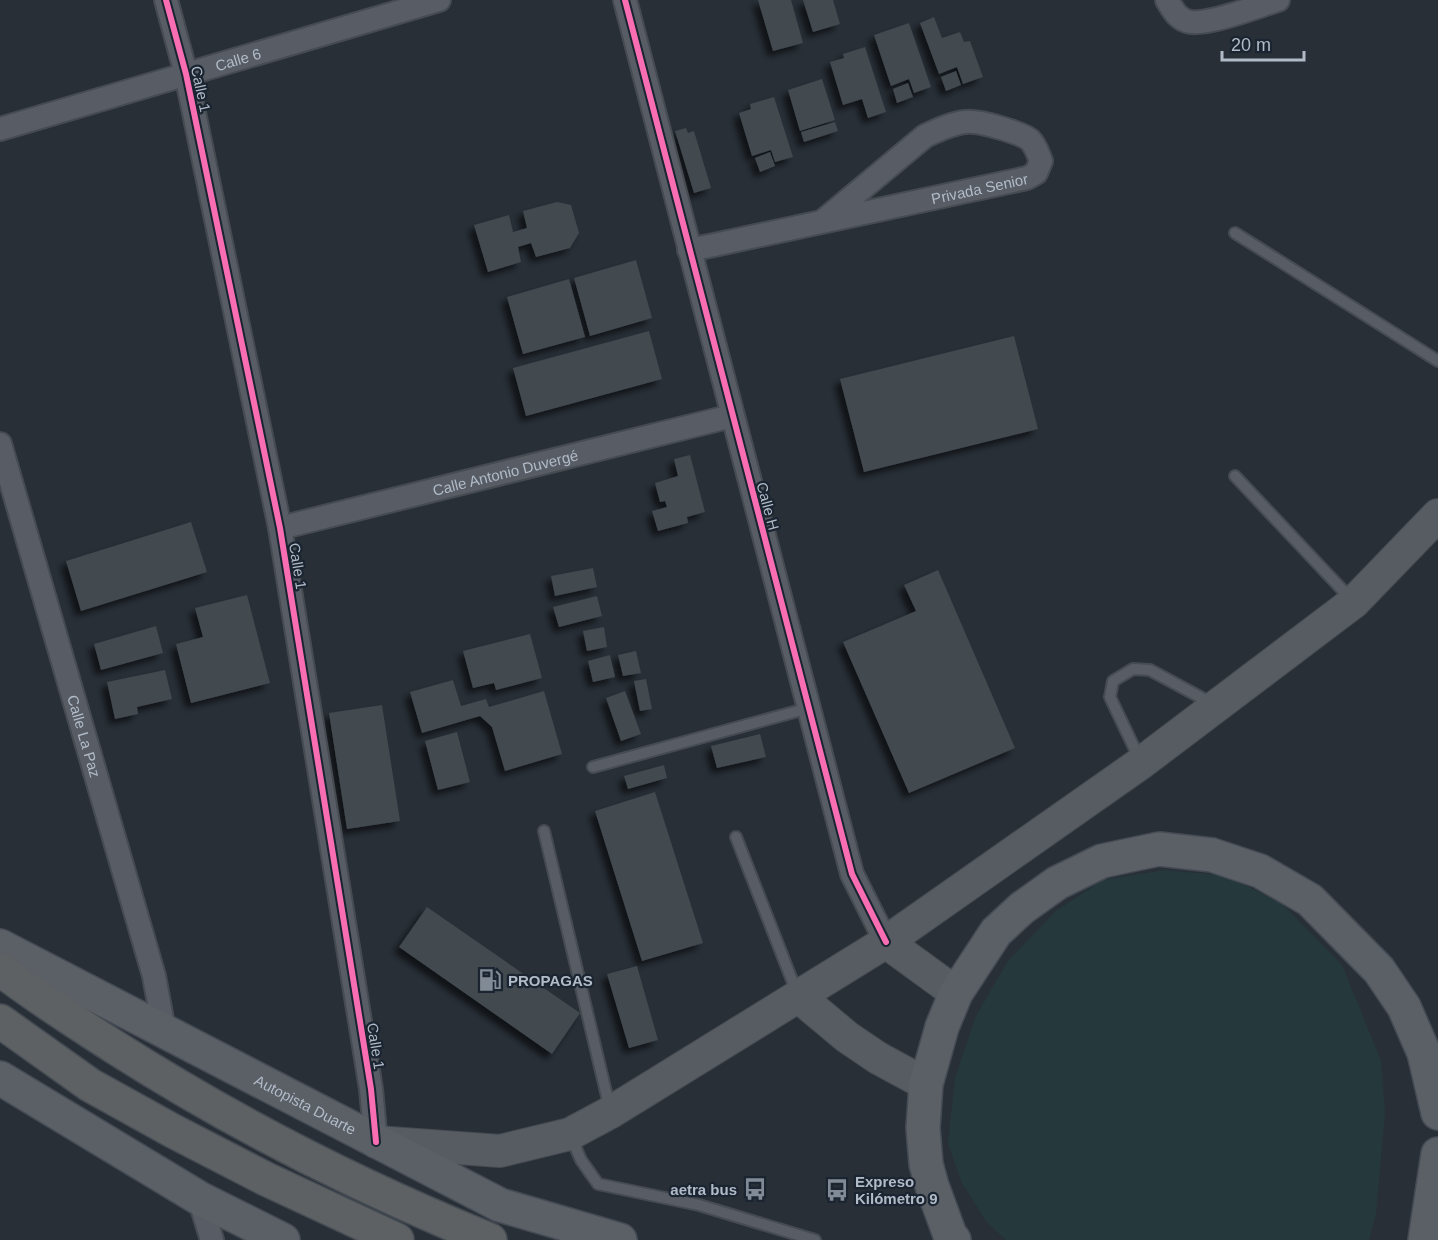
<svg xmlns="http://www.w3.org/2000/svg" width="1438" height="1240" font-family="Arial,sans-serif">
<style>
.green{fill:#25393d}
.building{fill:#42484f;filter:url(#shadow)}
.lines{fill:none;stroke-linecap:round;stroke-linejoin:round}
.lane-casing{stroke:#464b52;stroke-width:14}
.street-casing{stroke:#464b52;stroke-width:26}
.secondary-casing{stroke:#464b52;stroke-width:34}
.primary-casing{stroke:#454b54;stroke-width:36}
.highway-casing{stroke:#454b53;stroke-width:36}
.lane{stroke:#585d65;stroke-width:10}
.street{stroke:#585d65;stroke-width:22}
.secondary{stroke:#575c63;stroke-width:32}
.primary{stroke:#5b5f66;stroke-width:33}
.highway{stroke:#5d6164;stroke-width:33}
.cycleway-casing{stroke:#1b2532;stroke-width:10}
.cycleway{stroke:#f96db3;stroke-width:6}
.labels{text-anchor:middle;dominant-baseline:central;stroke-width:4.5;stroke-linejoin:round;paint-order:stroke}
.street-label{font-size:15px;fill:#b1bbc8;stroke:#1b2532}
.poi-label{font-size:15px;font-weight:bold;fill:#b1bbc8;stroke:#1b2532;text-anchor:start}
</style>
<defs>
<filter id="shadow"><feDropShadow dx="-5.5" dy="5.5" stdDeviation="3" flood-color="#0009"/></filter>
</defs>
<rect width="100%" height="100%" fill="#282f37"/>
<path class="green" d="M1165,870l62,6 55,28 60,61 39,96 4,52 -9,100 -7,27h-363l-20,-19 -24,-38 -14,-39 7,-66 21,-62 32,-55 48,-50 47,-31z"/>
<path class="building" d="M758,0h33l12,43 -30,8z
M803,0h30l7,24 -27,8z
M934,17l8,21 18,-6 4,10 6,-1 13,36 -20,7 -6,-17 -18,7 -19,-51z
M909,23l22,64 -17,6 -5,-14 -18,7 -17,-51z
M865,47l21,65 -18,6 -6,-19 -19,6 -13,-43 14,-4 -1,-4z
M956,71l5,14 -15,6 -5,-14z
M822,79l13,41 -35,11 -12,-41z
M908,83l5,14 -16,6 -4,-14z
M774,97l19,60 -18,5 -4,-12 -19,6 -13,-43 12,-4 -1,-5z
M835,122l3,9 -34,11 -3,-10z
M686,128l2,5 6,-2 17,57 -17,5 -19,-62z
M770,152l5,14 -15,6 -5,-14z
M557,202l14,3 8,28 -9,15 -34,9 -5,-14 -13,4 3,15 -33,10 -14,-47 35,-10 4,17 14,-4 -4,-17z
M636,260l16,58 -62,18 -16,-58z
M569,279l16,58 -62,17 -16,-57z
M649,331l13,48 -136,37 -13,-48z
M1014,336l24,93 -174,43 -24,-93z
M690,455l15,57 -18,5 1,6 -30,8 -6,-20 15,-4 -2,-6 -5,1 -5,-19 23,-7 -4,-17z
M191,522l16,50 -126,39 -15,-50z
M593,568l4,19 -42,9 -4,-20z
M938,570l77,178 -106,45 -66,-151 73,-31 -12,-26z
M247,595l23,88 -79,20 -15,-59 27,-7 -8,-29z
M597,596l5,20 -43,11 -6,-20z
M156,626l7,27 -62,17 -7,-26z
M604,627l3,20 -20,4 -4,-20z
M530,634l12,44 -46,12 -2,-7 -21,5 -10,-37z
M636,651l5,22 -18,3 -5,-21z
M610,655l5,22 -22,5 -5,-21z
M165,670l7,29 -35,8 1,7 -23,5 -8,-37z
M646,679l6,30 -12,2 -6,-30z
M453,680l8,26 25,-7 3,8 55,-16 18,63 -57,17 -13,-44 -12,-11 -58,17 -12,-41z
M625,691l16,43 -20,7 -15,-43z
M382,705l18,116 -53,8 -18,-116z
M457,732l13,50 -32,8 -13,-49z
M760,734l6,23 -49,11 -6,-22z
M664,765l3,13 -39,11 -4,-13z
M655,792l48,151 -61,18 -47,-150z
M427,907l153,106 -28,41 -153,-107z
M637,966l21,74 -29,8 -22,-74z"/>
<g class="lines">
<g class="lane-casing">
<path id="lane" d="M1235,233l203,128
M1235,476l116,123
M1140,760l-30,-63 3,-16 20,-12 17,1 63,34
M593,767l216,-59
M544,831l66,278
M736,837l61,156
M571,1137l10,23 17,24 101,21 116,35"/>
</g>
<g class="street-casing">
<g id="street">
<path d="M166,0l20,74 94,454 91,561 5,53"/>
<path d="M625,0l227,874 34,68"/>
<path d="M1167,0c6,10 11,20 23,22 20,3 68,-16 88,-22"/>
<path id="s1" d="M0,129l439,-129"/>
<path id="s2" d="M689,250l25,-5 313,-67 9,-5 5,-12c-3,-7 -5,-15 -11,-21 -8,-7 -52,-20 -64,-18 -14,1 -28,8 -41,14l-103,86"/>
<path id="s3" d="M0,444l154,532 10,54"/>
<path id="s4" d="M280,528l452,-112"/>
<path d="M199,1198l13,42"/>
</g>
</g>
<g class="secondary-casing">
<path id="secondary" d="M886,942l70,51
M798,996l49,41 31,21 48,26
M376,1142l124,9 70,-17 41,-22 275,-170 255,-179 213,-161 84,-87"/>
</g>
<g class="primary-casing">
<g id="primary">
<path id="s5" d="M0,946l500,259 120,35"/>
<path d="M0,1078l199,120 84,42"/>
<path d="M954,1240l-4,-5 -18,-49 -6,-22 -3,-36 3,-44 16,-57 14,-34 40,-61 26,-24 35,-25 45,-22 57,-12 53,6 48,16 50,29 69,70 25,37 20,46 14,60"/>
<path d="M1425,1240l13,-86"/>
</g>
</g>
<g class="highway-casing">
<path id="highway" d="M0,969c36,28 74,52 113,77 119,76 246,141 377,194
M0,1021l90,64 83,46 93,48 131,61"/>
</g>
<use href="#lane" class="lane"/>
<use href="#street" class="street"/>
<use href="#secondary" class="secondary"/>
<use href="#primary" class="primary"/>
<use href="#highway" class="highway"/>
<g class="cycleway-casing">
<path id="cycleway" d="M166,0l20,74 94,454 91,561 5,53
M625,0l227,874 34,68"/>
</g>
<use href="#cycleway" class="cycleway"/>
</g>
<defs>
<g id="fuel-bare" transform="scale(1.8)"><path d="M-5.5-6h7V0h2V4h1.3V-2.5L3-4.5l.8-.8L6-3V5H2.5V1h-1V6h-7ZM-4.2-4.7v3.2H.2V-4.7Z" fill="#818a95" stroke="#1b2532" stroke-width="2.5" paint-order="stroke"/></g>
<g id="bus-bare" transform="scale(1.8)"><path d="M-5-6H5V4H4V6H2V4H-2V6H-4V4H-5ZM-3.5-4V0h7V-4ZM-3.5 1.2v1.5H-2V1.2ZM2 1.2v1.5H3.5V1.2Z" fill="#818a95" stroke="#1b2532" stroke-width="2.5" paint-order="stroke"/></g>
</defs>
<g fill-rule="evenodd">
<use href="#fuel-bare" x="490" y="980"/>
<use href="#bus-bare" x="755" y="1189"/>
<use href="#bus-bare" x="837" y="1190"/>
</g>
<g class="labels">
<g class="street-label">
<text stroke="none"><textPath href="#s1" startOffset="248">Calle 6</textPath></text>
<text transform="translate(201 89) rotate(78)">Calle 1</text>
<text stroke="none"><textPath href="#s2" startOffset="297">Privada Senior</textPath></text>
<text stroke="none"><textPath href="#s4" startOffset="232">Calle Antonio Duvergé</textPath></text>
<text transform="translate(768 506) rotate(75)">Calle H</text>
<text transform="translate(298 566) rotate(81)">Calle 1</text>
<text stroke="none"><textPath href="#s3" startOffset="304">Calle La Paz</textPath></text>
<text transform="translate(376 1046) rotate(81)">Calle 1</text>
<text stroke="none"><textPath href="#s5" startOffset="344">Autopista Duarte</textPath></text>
</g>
<g class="poi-label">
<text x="508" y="980">PROPAGAS</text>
<text x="855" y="1181">Expreso<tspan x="855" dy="17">Kilómetro 9</tspan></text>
<text x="737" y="1189" text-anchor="end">aetra bus</text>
</g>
</g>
<path d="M1222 51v9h82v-9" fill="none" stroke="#b1bbc8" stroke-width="3"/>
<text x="1231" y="51" font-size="18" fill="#b1bbc8" stroke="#1b2532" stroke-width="4.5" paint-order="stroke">20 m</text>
</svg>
